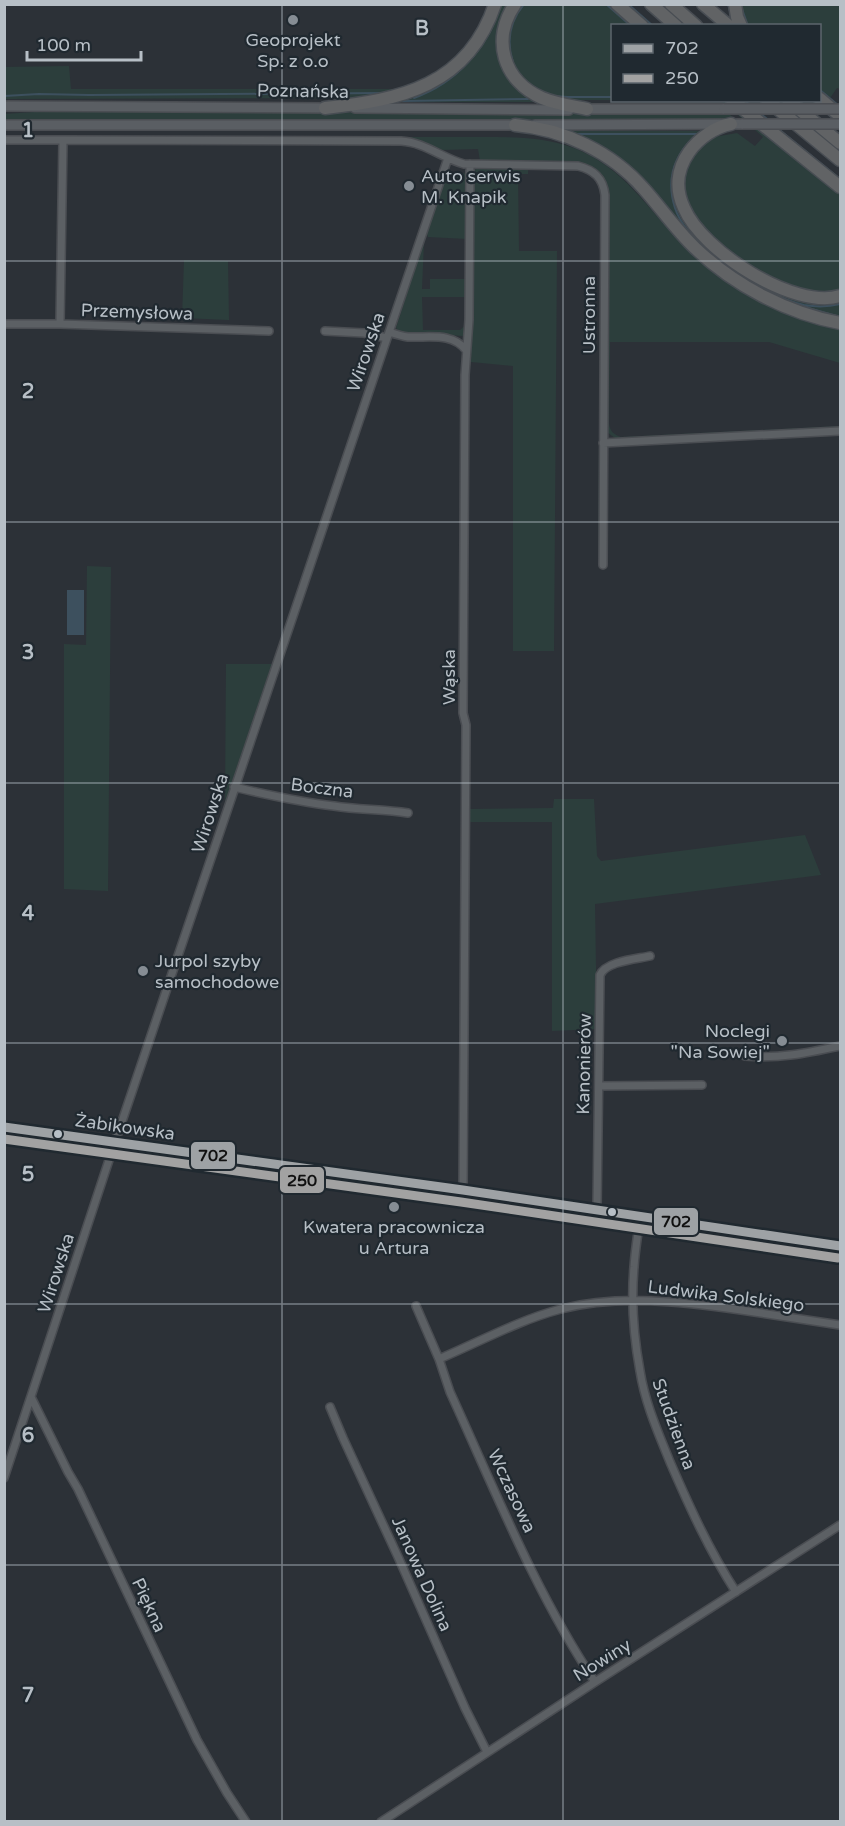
<svg xmlns="http://www.w3.org/2000/svg" width="845" height="1826" font-family="'Varela Round',sans-serif">
<style>
.green{fill:#2c3e3c}
.water{fill:#3d505e}
.lines{fill:none;stroke-linecap:round;stroke-linejoin:round}
.stream{stroke:#3d505e;stroke-width:2}
.minor-casing{stroke:#4a4d52;stroke-width:10}
.tertiary-casing{stroke:#4a4d52;stroke-width:11}
.secondary-casing{stroke:#4a4d52;stroke-width:12}
.motorway-casing{stroke:#484d53;stroke-width:15}
.minor{stroke:#5c6064;stroke-width:7}
.tertiary{stroke:#5c6064;stroke-width:8}
.secondary{stroke:#5a5e63;stroke-width:9}
.motorway{stroke:#616365;stroke-width:12}
.secondary-bridge-casing{stroke:#4a4d52;stroke-width:12;stroke-linecap:butt}
.secondary-bridge{stroke:#5a5e63;stroke-width:9}
.bus-1-casing{stroke:#202930;stroke-width:14}
.bus-2-casing{stroke:#202930;stroke-width:14}
.bus-1{stroke:#9ea2a5;stroke-width:9}
.bus-2{stroke:#a2a2a2;stroke-width:9}
.grid{fill:none;stroke:#b7bfc6;stroke-width:1.5;stroke-opacity:0.55}
.poi-dot{fill:#868d94;stroke:#202930;stroke-width:2}
.bus-dot{fill:#b7bfc6;stroke:#202930;stroke-width:2}
.labels{text-anchor:middle;dominant-baseline:central;stroke-width:4.5;stroke-linejoin:round;paint-order:stroke}
.poi-label{font-size:18px;fill:#b7bfc6;stroke:#202930}
.street-label{font-size:18px;fill:#b7bfc6;stroke:#202930}
.grid-label{font-size:20px;text-anchor:middle;font-weight:bold;fill:#b7bfc6;stroke:#202930;stroke-width:4.5;stroke-linejoin:round;paint-order:stroke}
.line-badge{stroke:#202930;stroke-width:2}
.pale-badge-label{font-size:16px;text-anchor:middle;font-weight:bold;fill:#111}
</style>
<rect width="100%" height="100%" fill="#2c3137"/>
<path class="green" d="M610,4l25,21 -23,1v74h-54l-24,-9 -24,-27 -3,-32 13,-27z
M498,5h13l-12,41 40,56h-142l24,-9 22,-12z
M739,5h101v84l-3,-1 -7,10h-4l-6,-5v-67l-75,-1z
M69,66l2,23h322l25,-3 -46,11 -19,1 -348,1 -1,-32z
M722,101h3l115,92v100l-15,3 -54,-15 -60,-42 -28,-39v-31l16,-23 15,-9 23,-4 18,13 8,-9z
M49,111l680,3 6,5 -730,2 -1,-7z
M561,131h145l-18,16 -8,65 88,76 22,10 20,5 15,1 15,-3v19l-20,-5 -65,-27 -50,-35 -58,-66z
M405,137c26,0 52,0 78,0 31,0 61,0 91,11 51,20 74,62 111,99 43,43 97,70 155,83v33l-71,-21h-159l-1,82c1,7 5,11 12,13l219,-11v3l-224,10 -9,-7 1,-236c-2,-20 -8,-25 -27,-32l-101,-3 -2,-12 -36,1z
M528,167v7h-10l1,77h38l-3,400h-41v-285l-42,-4 2,-191 5,-3z
M468,173l-1,66 -39,-2 -2,-6 20,-56z
M601,185l1,5 -2,363 -2,8z
M423,242h1l-2,47h8v-10h37v18h-45l1,33h37l7,-6 -1,8 -3,4 -62,-4 -5,-4z
M184,260l44,1 1,59 -47,-2z
M87,566l24,1 -3,324 -44,-2v-245l22,1z
M226,664h46l-47,139z
M554,799h40l3,57 4,5 204,-26 16,40 -226,29 2,125 -45,2v-209h-83v-13l84,-1z"/>
<path class="water" d="M67,590h17v45h-17z"/>
<g class="lines">
<path class="stream" d="M606,4l25,22
M628,4l25,22
M728,4l4,15
M742,9l6,17
M513,62c-7,-21 -3,-41 11,-58
M820,90l18,15
M4,96l35,-2 50,1 295,-2
M553,96l15,1h44
M414,98c42,-15 73,-49 86,-91
M744,100l7,6
M403,101l125,-2
M758,112l12,9
M776,127l64,52
M576,134h123
M694,137c-20,19 -28,43 -19,71 13,40 89,88 129,97 12,2 24,2 36,-1
M798,305l42,12"/>
<g class="minor-casing">
<path id="minor" d="M4,140h59
M4,324h56l209,7
M60,324l3,-184 338,1c23,1 41,17 63,23l114,2c16,4 25,12 27,29l-2,370
M325,331l39,2 23,5
M389,332c6,2 12,4 19,5 21,1 44,-5 58,13
M603,443l237,-12
M234,787c34,8 66,15 100,19 25,4 49,3 74,7
M745,1056c34,3 62,-3 95,-10
M599,1086l103,-1
M463,1190l3,-465 -3,-12 2,-338 4,-55 1,-156
M597,1210l3,-235c6,-14 37,-16 50,-19
M640,1217c-2,17 -5,33 -6,50 -3,34 0,71 6,104 5,32 18,61 30,91 20,46 39,88 66,130
M416,1306l23,53 11,33c45,98 85,200 145,290
M439,1359c40,-17 80,-39 122,-50 59,-15 121,-7 180,1 33,5 66,10 99,15
M31,1397l37,75 10,17 119,251 30,53 19,29
M330,1407l13,31 56,121 66,149 22,44
M4,1478l111,-336 333,-984
M381,1822l214,-140 245,-157"/>
</g>
<g class="tertiary-casing">
<path id="tertiary" d="M4,1127l459,63 377,56"/>
</g>
<g class="secondary-casing">
<path id="secondary" d="M4,106l325,2
M355,108l214,2
M583,109h141
M4,125h518
M535,125l208,-1"/>
</g>
<g class="motorway-casing">
<path id="motorway" d="M515,4c-24,35 -12,77 27,94 14,6 30,8 45,11
M617,4l25,22
M651,4l25,22
M671,4l25,22
M703,4l26,22
M735,4l2,13 4,9
M820,99l20,17
M732,100l108,87
M767,100l73,60
M788,100l52,43
M325,108c75,-8 143,-22 170,-104
M731,124c-16,3 -32,14 -42,28 -12,17 -14,37 -5,56 18,43 110,102 156,88
M515,125c48,4 97,27 129,64 17,19 32,41 51,59 40,38 92,65 145,75"/>
</g>
<use href="#minor" class="minor"/>
<use href="#tertiary" class="tertiary"/>
<use href="#secondary" class="secondary"/>
<use href="#motorway" class="motorway"/>
<g class="secondary-bridge-casing">
<path id="secondary-bridge" d="M724,109h116
M743,124h97"/>
</g>
<use href="#secondary-bridge" class="secondary-bridge"/>
<g class="bus-1-casing">
<path id="bus-1" d="M4,1127l459,63 377,56"/>
</g>
<g class="bus-2-casing">
<path id="bus-2" d="M4,1139l457,63 377,56"/>
</g>
<use href="#bus-1" class="bus-1"/>
<use href="#bus-2" class="bus-2"/>
</g>
<path class="grid" d="M282,4v1818M563,4v1818M4,261h836M4,522h836M4,783h836M4,1043h836M4,1304h836M4,1565h836"/>
<g class="poi-dot">
<circle cx="293" cy="20" r="6"/>
<circle cx="409" cy="186" r="6"/>
<circle cx="143" cy="971" r="6"/>
<circle cx="782" cy="1041" r="6"/>
<circle cx="394" cy="1207" r="6"/>
</g>
<g class="bus-dot">
<circle cx="58" cy="1134" r="5"/>
<circle cx="612" cy="1212" r="5"/>
</g>
<g class="labels">
<g class="poi-label">
<text x="293" y="40">Geoprojekt<tspan x="293" dy="21">Sp. z o.o</tspan></text>
<text x="421" y="176" text-anchor="start">Auto serwis<tspan x="421" dy="21">M. Knapik</tspan></text>
<text x="155" y="961" text-anchor="start">Jurpol szyby<tspan x="155" dy="21">samochodowe</tspan></text>
<text x="770" y="1031" text-anchor="end">Noclegi<tspan x="770" dy="21">"Na Sowiej"</tspan></text>
<text x="394" y="1227">Kwatera pracownicza<tspan x="394" dy="21">u Artura</tspan></text>
</g>
<g class="street-label">
<text transform="translate(303 91) rotate(1)">Poznańska</text>
<text transform="translate(137 312) rotate(2)">Przemysłowa</text>
<text transform="translate(589 315) rotate(-90)">Ustronna</text>
<text transform="translate(366 352) rotate(-71)">Wirowska</text>
<text transform="translate(449 677) rotate(-90)">Wąska</text>
<text transform="translate(322 788) rotate(7)">Boczna</text>
<text transform="translate(210 813) rotate(-72)">Wirowska</text>
<text transform="translate(584 1064) rotate(-89)">Kanonierów</text>
<text transform="translate(125 1127) rotate(8)">Żabikowska</text>
<text transform="translate(56 1273) rotate(-72)">Wirowska</text>
<text transform="translate(726 1296) rotate(7)">Ludwika Solskiego</text>
<text transform="translate(674 1424) rotate(70)">Studzienna</text>
<text transform="translate(512 1491) rotate(65)">Wczasowa</text>
<text transform="translate(422 1574) rotate(66)">Janowa Dolina</text>
<text transform="translate(149 1605) rotate(65)">Piękna</text>
<text transform="translate(602 1660) rotate(-32)">Nowiny</text>
</g>
</g>
<g class="grid-label">
<text x="422" y="35">B</text>
<text x="28" y="137">1</text>
<text x="28" y="398">2</text>
<text x="28" y="659">3</text>
<text x="28" y="920">4</text>
<text x="28" y="1181">5</text>
<text x="28" y="1442">6</text>
<text x="28" y="1702">7</text>
</g>
<g class="line-badge">
<rect x="190" y="1141" width="46" height="29" rx="6" fill="#9ea2a5"/>
<rect x="279" y="1166" width="46" height="28" rx="6" fill="#a2a2a2"/>
<rect x="653" y="1207" width="46" height="29" rx="6" fill="#9ea2a5"/>
</g>
<g class="pale-badge-label">
<text x="213" y="1161">702</text>
<text x="302" y="1186">250</text>
<text x="676" y="1227">702</text>
</g>
<rect width="845" height="1826" fill="none" stroke="#b7bfc6" stroke-width="12"/>
<rect x="611" y="24" width="210" height="78" fill="#202930" stroke="#5c656c" stroke-width="1.5"/>
<rect x="623" y="44" width="30" height="9" fill="#9ea2a5" stroke="#5c656c" stroke-width="1.5"/>
<text x="665" y="54" font-size="18" fill="#b7bfc6">702</text>
<rect x="623" y="74" width="30" height="9" fill="#a2a2a2" stroke="#5c656c" stroke-width="1.5"/>
<text x="665" y="84" font-size="18" fill="#b7bfc6">250</text>
<path d="M27 51v9h114v-9" fill="none" stroke="#b7bfc6" stroke-width="3"/>
<text x="36" y="51" font-size="18" fill="#b7bfc6" stroke="#202930" stroke-width="4.5" paint-order="stroke">100 m</text>
</svg>
